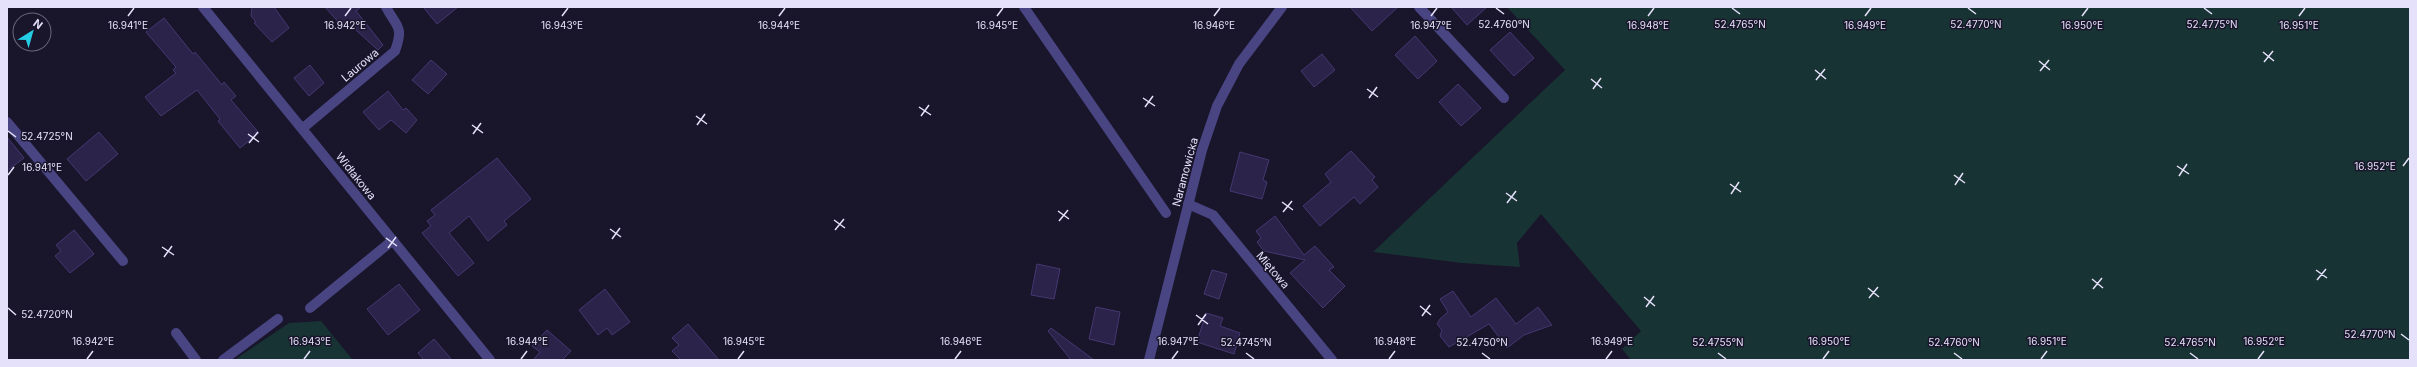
<svg xmlns="http://www.w3.org/2000/svg" width="2417" height="367" font-family="Inter,sans-serif">
<style>
.green{fill:#183333}
.building{fill:#2b2349;stroke:#453872}
.lines{fill:none;stroke-linecap:round;stroke-linejoin:round}
.minor{stroke:#494583;stroke-width:10}
.ticks{fill:none;stroke:#e5e1fb;stroke-width:1.5}
.labels{text-anchor:middle;dominant-baseline:central;stroke-width:3;stroke-linejoin:round;paint-order:stroke}
.street-label{font-size:11px;fill:#e5e1fb;stroke:#19152a}
.ticks-label{font-size:10px;text-anchor:middle;fill:#e5e1fb;stroke:#19152a;stroke-width:3;stroke-linejoin:round;paint-order:stroke}
</style>
<rect width="100%" height="100%" fill="#19152a"/>
<path class="green" d="M1507,7h903v353h-779l-9,-11 19,-18 -100,-117 -24,29 3,24 -58,-4 -89,-11 192,-182z
M321,321l32,39h-119l55,-37z"/>
<path class="building" d="M252,7h22l15,21 -17,14 -18,-19 2,-1 -5,-6z
M325,7h36l-5,4 27,34 -5,5 -32,-29 -5,4z
M423,7h35l-21,17z
M1350,7h48l-26,24z
M1451,7h36l-20,18z
M164,18l29,36 2,-2 27,33 2,-3 12,14 -5,4 28,33 -19,15 -22,-27 2,-2 -23,-29 -36,26 -16,-19 31,-24 -3,-3 3,-3 -30,-35z
M1510,32l24,26 -20,18 -24,-26z
M1415,36l22,25 -19,18 -23,-24z
M1322,54l13,16 -21,17 -13,-16z
M431,60l16,14 -19,20 -16,-14z
M310,65l14,18 -15,13 -15,-18z
M1458,84l23,24 -20,18 -22,-24z
M388,91l15,19 3,-2 11,12 -11,13 -15,-13 -12,10 -16,-18z
M99,132l19,22 -32,27 -19,-22z
M7,137l17,21 -17,13z
M1351,151l24,26 -3,3 6,7 -18,17 -6,-7 -34,29 -17,-20 28,-24 -6,-8z
M1240,152l29,8 -6,20 4,2 -5,17 -32,-8z
M497,158l34,41 -27,22 3,4 -19,16 -19,-25 -20,17 25,30 -16,13 -36,-43 9,-7 -4,-5 8,-6 -4,-5z
M1275,216l29,39 11,-9 19,21 -5,3 16,16 -22,22 -33,-35 15,-13 -41,-9 -7,-9 4,-4 -5,-7z
M74,230l20,24 -24,19 -15,-17 6,-5 -5,-6z
M1037,264l23,5 -6,30 -23,-4z
M1212,270l15,4 -8,25 -15,-5z
M399,284l21,26 -32,25 -21,-26z
M605,289l25,33 -18,13 -5,-7 -9,7 -19,-25z
M1453,291l18,26 25,-19 20,26 22,-17 14,18 -28,10 -17,13 -18,-24 -40,23 -9,-11 2,-6 -5,-6 3,-5 8,-7 -8,-13z
M1096,307l24,5 -6,33 -25,-6z
M1206,313l17,5 -3,8 20,7 -6,21 -37,-12z
M688,324l31,36h-38l-9,-9 7,-6 -7,-7z
M1051,328l43,32h-23l-23,-29z
M547,330l24,21 -9,9h-29l7,-8 -8,-6z
M434,339l18,21h-28l-6,-7z"/>
<g class="lines">
<path class="minor" d="M203,7l287,353
M1024,7l142,206
M1419,7l85,91
M7,122l116,139
M303,128l92,-77c9,-25 2,-23 -9,-44
M1188,204l25,11 119,145
M310,308l83,-68
M176,333l20,27
M223,360l55,-41
M1149,360l53,-210 15,-44 22,-42 43,-57"/>
</g>
<path class="ticks" d="M1496,8l8,6M1732,8l8,6M1968,8l8,6M2204,8l8,6M128,16l6,-8M345,16l6,-8M562,16l6,-8M779,16l6,-8M997,16l6,-8M1214,16l6,-8M1431,16l6,-8M1648,16l6,-8M1865,16l6,-8M2082,16l6,-8M2299,16l6,-8M2263,52l11,9M2039,61l11,9M2264,62l9,-11M1815,70l11,9M2040,71l9,-11M1591,79l11,9M1816,80l9,-11M1367,89l11,8M1593,89l8,-11M1143,98l12,8M1369,98l8,-11M919,107l12,8M1145,107l8,-11M696,116l11,8M921,116l8,-11M472,125l11,8M697,125l8,-11M8,131l8,6M248,134l11,8M473,134l8,-11M249,143l9,-11M2177,166l12,8M2403,166l6,-8M8,175l6,-8M1954,175l11,8M2179,176l8,-12M1730,184l11,8M1955,185l8,-12M1506,193l11,8M1731,194l8,-12M1282,202l11,8M1507,203l9,-12M1058,211l11,8M1283,212l9,-11M834,220l11,8M1059,221l9,-11M610,229l11,8M835,230l9,-11M386,238l11,8M612,239l8,-11M162,247l12,8M388,248l8,-11M164,257l8,-11M2316,270l11,8M2092,279l11,9M2317,280l9,-11M1868,288l11,9M2093,289l9,-11M1644,297l11,9M1869,298l9,-11M1420,306l11,9M1646,307l8,-11M8,308l8,7M1196,315l12,9M1422,316l8,-11M1198,325l8,-11M2401,334l8,6M1246,353l8,6M1482,353l8,6M1718,353l8,6M1954,353l8,6M2190,353l8,6M87,359l6,-8M304,359l6,-8M521,359l6,-8M738,359l6,-8M955,359l6,-8M1172,359l6,-8M1389,359l6,-8M1606,359l6,-8M1823,359l6,-8M2041,359l6,-8M2258,359l6,-8"/>
<g class="labels">
<g class="street-label">
<text transform="translate(360 65) rotate(-40)">Laurowa</text>
<text transform="translate(1185 172) rotate(-75)">Naramowicka</text>
<text transform="translate(356 176) rotate(51)">Widłakowa</text>
<text transform="translate(1273 270) rotate(50)">Miętowa</text>
</g>
</g>
<g class="ticks-label">
<text x="1976" y="28">52.4770°N</text>
<text x="1504" y="28">52.4760°N</text>
<text x="1740" y="28">52.4765°N</text>
<text x="2212" y="28">52.4775°N</text>
<text x="128" y="29">16.941°E</text>
<text x="345" y="29">16.942°E</text>
<text x="562" y="29">16.943°E</text>
<text x="779" y="29">16.944°E</text>
<text x="997" y="29">16.945°E</text>
<text x="1214" y="29">16.946°E</text>
<text x="1431" y="29">16.947°E</text>
<text x="1648" y="29">16.948°E</text>
<text x="1865" y="29">16.949°E</text>
<text x="2299" y="29">16.951°E</text>
<text x="2082" y="29">16.950°E</text>
<text x="47" y="140">52.4725°N</text>
<text x="2375" y="170">16.952°E</text>
<text x="42" y="171">16.941°E</text>
<text x="47" y="318">52.4720°N</text>
<text x="2370" y="338">52.4770°N</text>
<text x="93" y="345">16.942°E</text>
<text x="310" y="345">16.943°E</text>
<text x="527" y="345">16.944°E</text>
<text x="744" y="345">16.945°E</text>
<text x="961" y="345">16.946°E</text>
<text x="1178" y="345">16.947°E</text>
<text x="1395" y="345">16.948°E</text>
<text x="1612" y="345">16.949°E</text>
<text x="1829" y="345">16.950°E</text>
<text x="2047" y="345">16.951°E</text>
<text x="2264" y="345">16.952°E</text>
<text x="1246" y="346">52.4745°N</text>
<text x="1482" y="346">52.4750°N</text>
<text x="1718" y="346">52.4755°N</text>
<text x="1954" y="346">52.4760°N</text>
<text x="2190" y="346">52.4765°N</text>
</g>
<rect width="2417" height="367" fill="none" stroke="#e5e1fb" stroke-width="16"/>
<g transform="translate(32 32) rotate(37)"><circle r="19" fill="#19152a" stroke="#6b677e"/>
<path d="M0-3L7 15L0 10L-7 15Z" fill="#24cce5"/>
<text y="-6" font-size="11" font-weight="bold" text-anchor="middle" fill="#e5e1fb">N</text>
</g>
</svg>
